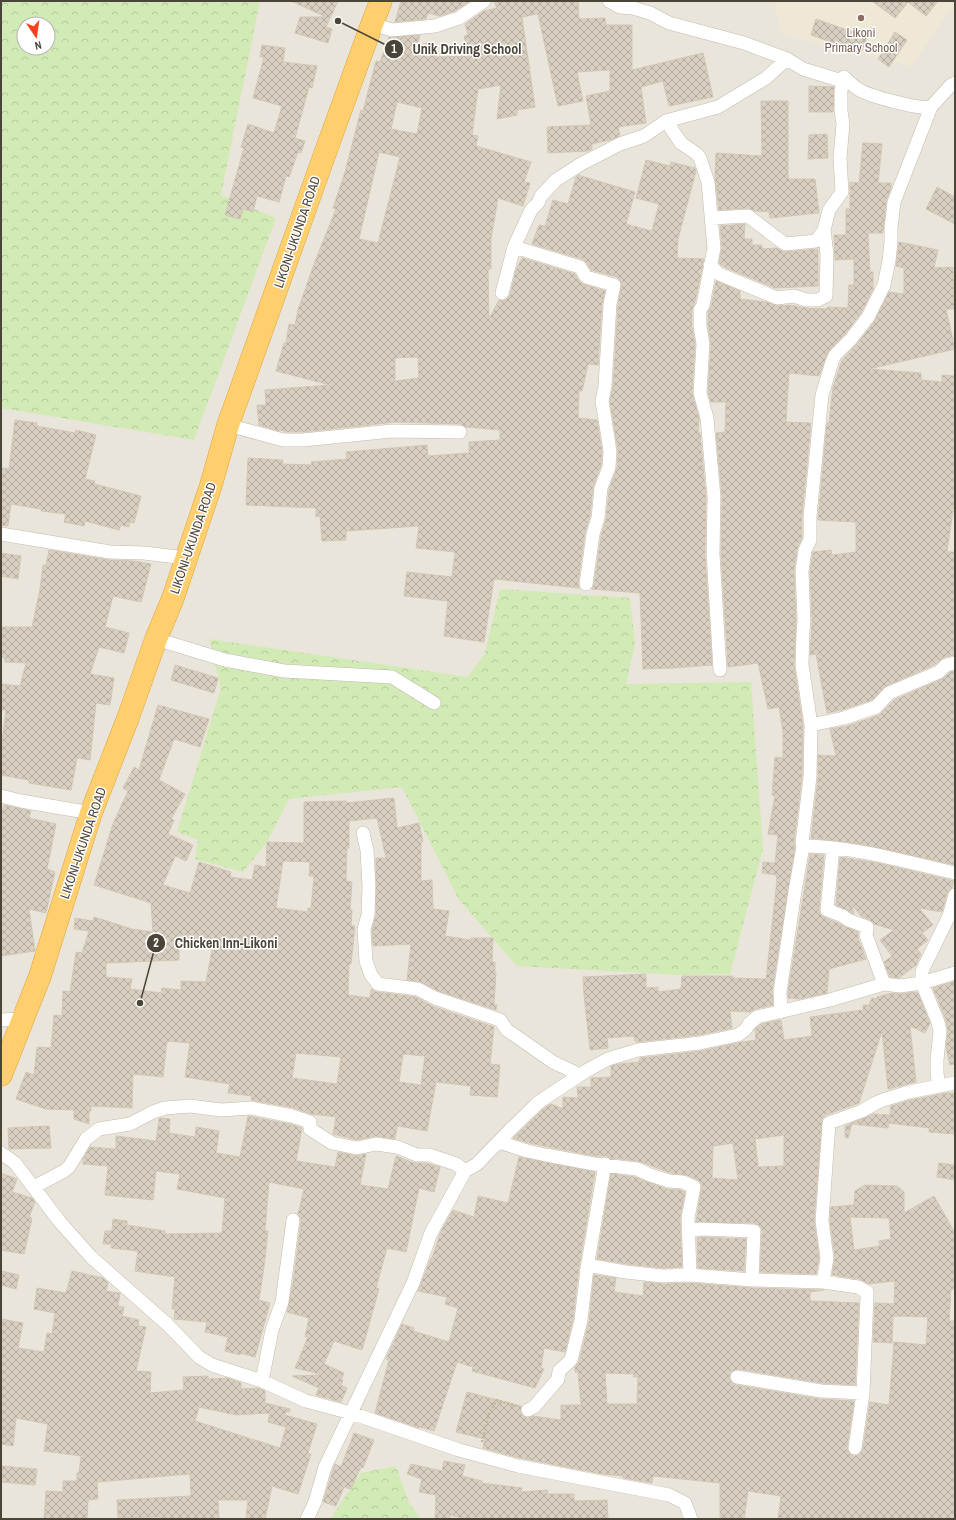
<svg xmlns="http://www.w3.org/2000/svg" width="956" height="1520" font-family="'Archivo Narrow',sans-serif">
<style>
.residential{fill:#eae5da;fill-rule:evenodd}
.education{fill:#efe8d6}
.forest{fill:url(#forest-crowns);fill-rule:evenodd}
.building{fill:url(#building-cross-hatch);stroke:#d3c7b4;fill-rule:evenodd}
.lines{fill:none;stroke-linecap:round;stroke-linejoin:round}
.street-casing{stroke:#c2bbae;stroke-width:14}
.highway-casing{stroke:#e0a43c;stroke-width:23}
.path{stroke:#c4b79f;stroke-width:2.5;stroke-dasharray:2 2;stroke-linecap:butt}
.street{stroke:#fff;stroke-width:13}
.highway{stroke:#ffcf6e;stroke-width:22}
.education-dot{fill:#8d6e63;stroke:#fff;stroke-width:1.5}
.labels{text-anchor:middle;dominant-baseline:central;stroke-width:3;stroke-linejoin:round;paint-order:stroke}
.education-label{font-size:13px;fill:#785e54;stroke:#fff}
.street-label{font-size:13px;fill:#4b4439;stroke:#fff}
.leader{fill:none;stroke:#4b4439;stroke-width:1.5}
.callout-dot{fill:#4b4439;stroke:#fff;stroke-width:1.5}
.mark-label{font-size:12px;text-anchor:middle;font-weight:bold;fill:#fff}
.callout-label{font-size:14px;text-anchor:middle;font-weight:bold;fill:#4b4439;stroke:#fff;stroke-width:3;stroke-linejoin:round;paint-order:stroke}
</style>
<defs>
<pattern id="forest-crowns" width="20" height="18" patternUnits="userSpaceOnUse"><rect width="20" height="18" fill="#d2eab5"/><path d="M2 6a3 3 0 1 1 6 0M12 15a3 3 0 1 1 6 0" fill="none" stroke="#b6ca9c"/></pattern>
<pattern id="building-cross-hatch" width="8" height="8" patternUnits="userSpaceOnUse"><rect width="8" height="8" fill="#d8cfc1"/><path d="M0 0l8 8M0 8l8-8" fill="none" stroke="#b1aa9e"/></pattern>
</defs>
<rect width="100%" height="100%" fill="#f6f3ec"/>
<path class="residential" d="M1,1h954v1518h-954zM24,24h24v24h-24z"/>
<path class="education" d="M774,1h181v1l-43,64 -130,-32z"/>
<path class="forest" d="M1,1h259l-39,194 55,23 -82,222 -193,-32zM24,24h24v24h-24z
M500,589l130,9 5,46 -9,40 125,-2 12,167 -33,125 -50,1 -163,-9 -58,-66 -57,-113 -113,12 -22,43 -24,30 -48,-13 3,-19 -21,-8 44,-144 -12,-49 259,38 17,-24z
M396,1466l13,37 12,16h-91l31,-46z"/>
<path class="building" d="M291,1h47l-12,26 6,2 -4,14 -33,-10 5,-16h26z
M401,1h69l-15,10 -16,5 -11,-3 -2,6 -31,3z
M494,1h84l1,18 26,-1 1,7h26v45l71,-17 10,44 -44,9 -6,-25 -22,6 5,36 -28,4 2,9 -10,4 -18,4v5l-4,2 -40,2 -1,-26 44,-2 -5,-29 24,-5v-21l-33,2 6,29 -25,5 -20,-92 -16,3 13,90 -18,3v5l-20,4 4,-34 -23,4 -6,46 6,1 -2,10 55,16 -7,20 6,1 -7,23 -25,-8 -7,41v30h-3l1,50 10,-19 5,1 6,-6 6,-25 6,-12 53,16 4,7 4,3 22,7 -3,13 -4,61 -10,-1 -6,27h-3l-1,27 19,2 5,32 -1,13 -8,22 -3,29 -5,17 -7,50 1,5 -85,-9 -10,63 -40,-6 4,-35 -44,-5 3,-24 45,5 3,-25 -39,-4 3,-22 -73,5v9l-24,1 -2,-25 -4,1v-9l-70,-3 2,-47 35,2 -1,4 30,1 -1,-3 36,-3 -1,-7 70,-6 11,-1 1,11 41,-3v-11l31,-2v-10l-34,-3 -6,-3 -64,-2 -93,10h-19v-2l-5,1 -20,-6 -2,-20h9l-1,-15 65,-5 -54,-14 8,-28h2l3,-19 6,1 3,-15 16,-46 22,-55 -3,-1 12,-36 16,-62 2,1 13,-50 4,1 9,-25 31,-2 -3,10 16,-3 3,15 33,-1 -5,-20 4,-1 -3,-11 19,-13 13,-3zM397,102l25,6 -5,26 -26,-5zM379,152l21,5 -22,86 -19,-4zM418,357l1,21 -24,3v-23z
M872,1h66l-12,15 -18,-14 -13,16z
M816,19l51,18 -6,16 -50,-18z
M895,32l12,8 -18,27 -11,-8z
M262,45l23,3 -2,14 34,4 -5,22 -3,-1 -14,51 10,3 -4,12 -3,-1 -9,25 -3,-1 -7,26 -22,-6 -4,16 -10,-3 -3,10 -15,-4 19,-67 -3,-1 7,-23 26,9 8,-27 -29,-8 11,-41h-4z
M809,86l25,1 -1,25h-24z
M761,101h27v78h27l4,34 -49,5 -1,-6 -14,-1 -7,-3 -29,2 -4,-34 1,-23 46,3z
M827,134l1,24 -20,1 1,-24z
M863,143l19,1 -4,39h13v5l-5,13 -3,32h-15l2,39h3v17l-12,24 -16,21 -17,18 -9,24 -30,-3 -3,49 25,1 -9,92v23l-5,11 -3,22 2,50 -2,44 9,61 -1,50 -8,66 1,5 -23,144 1,14 -18,4 -4,3 -21,-1 2,17 -33,7 -62,7 -2,-1 -1,-5 -27,2 1,10 -18,2 -6,-55 -1,-18 63,-3v14l12,-1v5l23,-3 1,-13h51v2l33,1 11,-99 -1,-5 -14,-2 1,-11 12,1 3,-28 -10,-1 7,-38 -3,-1 3,-38 8,1v-26l-4,-25 -11,2 -10,-46 -30,4 -7,-113 1,-58 -6,-63 9,-1 1,-30h-15l-3,-10 3,-48 -3,-19v-13l3,-5 5,-26 24,10v8l26,3 12,4 11,-1 17,3 21,1 1,-2 20,1 1,-23h5v-26l-19,1 -1,-25h12v-26h4v-27l9,1z
M646,160l24,6 1,-4 24,6 1,3 -18,68 -1,19 27,1 -9,43 -3,8v17l3,17 -3,49 7,25 -1,15h2l6,64 -1,57 7,111 -39,3 -30,1 -3,-76 -48,-4 2,-4 7,-49 5,-17 3,-29 8,-22 1,-17 -8,-50 3,-15 5,-81 4,-22 -5,-6 -26,-7 -4,-7 -5,-4 -50,-15 7,-19 6,1 8,-26 15,4 8,-27 2,-2 57,17 -9,32 26,7 7,-27 -23,-6z
M937,187l18,10v27l-29,-15z
M745,224l-1,15h8v6h10v4l15,-1 9,4 32,-3v37l-43,2 -51,-21 -5,-4 3,-16 -2,-21z
M899,242l39,8 -4,18 19,-1 1,42h-8l9,40 -86,20 52,4v7l21,2v-7l13,1v121l-8,55h8v103l-11,2 -10,8 -48,21 -14,14 -30,10 -15,3 -11,-59 -6,1 2,-34 -2,-50 3,-19 18,-2 1,5 24,-3v-30l-38,-2 9,-97h2l4,-36 9,-27 15,-16 17,-22 15,-30 15,2v-26l-8,-2z
M15,420l22,3v3l38,7 1,-3 20,5 -11,44 10,2 -1,3 47,12 -7,27 -4,-1 -1,5 -8,-2 -2,5 -34,-9 -1,5 -20,-4 2,-8 -25,-3v-2l-30,-5 -3,22 -7,-1v-57l8,1z
M49,550l60,10 25,1 17,3 -10,38 -28,-6 -8,31 24,6 -5,20 -25,-6 -9,27 24,4 -4,27 -14,-2 -6,57 -13,-2 -6,32 -42,-7v-3l-28,-5v-25l5,-40h-5v-26l19,2 6,-23 -21,-1v-4l-4,-1v-30h31l8,-38 3,-24h3z
M1,553l20,3 -3,23 -17,-3z
M175,665l43,13 -4,15 -43,-13z
M955,671v194l-94,-21 -50,-6 7,-60v-23l18,1 -6,-27 17,-3 32,-11 15,-15 48,-21 8,-7z
M158,705l51,14 -9,28 -26,-8 -15,41 26,14 -14,25 3,1 -6,14 25,11 -7,16 -11,-5 -12,29 27,8 9,-31 32,10 -1,5 22,3 3,-15 11,2 1,-25 37,1v-41l42,-1v2l48,-5 3,30 22,-5 4,18 -2,1v39l11,-1 1,29 16,2 -4,25 26,4v-2h22l-1,24h3v10h1l-2,33h3l-1,5 -58,-19 -17,-9 -14,-2 4,-36 -38,2 -1,-16 4,-15v-57h10l-9,-40 -28,3v27h-2l-1,33 6,1 -2,28h2l-1,16h4l-4,38h-2l-1,31 22,3 1,-9 6,3 39,5 16,9 62,21 -4,37 10,1 -3,32 -27,-2 1,-9 -35,-4 -9,49 -30,-5 -2,13 -20,-3 -18,4 -24,-6 3,-17 -25,-3 -17,-6 -43,-8 1,-4 -24,-3 2,-9 -45,-7 5,-34 -23,-2 -4,36 -30,-3 -1,34 -41,-2v5h-2v13l-15,-5v-9l-28,-1 -30,-10 10,-27 8,3 3,-28 14,1 3,-33 8,1 1,-25 7,1 6,-40 6,1 7,-22 -15,-2 1,-11 18,3 1,-4 38,12 21,3 -2,-29 -57,-18 19,-61 15,-33 -5,-3 11,-21 5,3zM283,861l27,1 -1,14h5l-3,32h-3v4l-32,-4zM179,939l35,1 -8,42 -25,-1v9l-19,-2 -1,5 -31,-4 2,-10 -26,-2v-14l73,-3zM296,1053l45,4 -4,27 -45,-6zM403,1054l22,2 -4,29 -22,-3z
M4,805l27,6 -2,7 27,6 -9,45 8,3 -9,41 -17,-4 6,42 -34,5v-139z
M810,854l14,1 -5,54 1,5 4,3 34,15v6l8,21 -37,10 -2,24 -28,6 -11,-1v-6z
M840,857l38,6 76,18 -2,7 -5,5 -5,19 -23,-4 14,17 -11,8 6,7 -11,9 4,5 -5,11 -17,13 -9,-1 -6,-15 8,-6 -12,-16 14,-10 -20,-6 -4,-4 -9,-4 -9,-11 2,9 -18,-9z
M955,981v83l-5,1 -4,-18 2,-15 -2,-12 -13,-32z
M914,992l4,1 12,30 -5,10 -15,-7 6,56 -28,7 -6,-58 -23,72 -33,12 -4,4 -8,101 5,38 -3,16 -56,-2 2,-41 -1,-4 -7,-4 -58,-1 6,-37 -4,-5 -12,-5 -15,-2 -33,-12 -28,-3 -4,-2h-11l-66,-13 -16,-5 31,-30 7,-4 12,5v-12l15,1 -1,-11h14v-9l20,-1v-11l8,-2 20,-2 1,-4 61,-7 41,-9 14,-2 -1,-11 6,-5 14,-3 6,-1 3,20 28,-4 -2,-19 53,-7v-5h6l3,-7 4,1 1,-2 15,-4 9,1zM784,1135v31l-26,1 -3,-28zM733,1143l5,37 -26,-2 1,-32z
M947,1093h8v41l-26,-2v-4l-40,-5 2,-17 20,-6z
M873,1114l16,1 -1,13 -36,-4 -4,14 -3,-1v-11z
M248,1116l42,8 12,4 -6,33 39,6 3,-15 18,4 10,-2 -6,31 28,4 8,-33 18,7h11l15,4 -6,25 -15,-4 -13,64 -19,-4 -11,40 3,1 -17,61 -28,-9 -10,23 20,9 -2,5 -7,-1 8,3 -2,5 6,3 -6,14 -25,-7 3,-7 -27,-12 28,-1v-1l-25,-6 13,-31h-3l4,-19 -22,-6 6,-29 8,-62 -3,-7 6,-25 -35,-7 -4,49h3l-4,36 -5,33 11,3 -15,54 -15,-4v2l-15,-4 3,-14 -23,-5 2,-10 -33,-3 1,-10h-3l3,-32 -40,-6 3,-20 -27,-3 1,-4h-9l2,-13h7l1,-12 14,2v4l38,6v3l57,-1 3,-35 -48,-9 3,-15 -24,-3 -3,29 -48,-5 3,-29 -25,-2v-5l7,-12 26,2v-13l40,5 3,-22 1,-1 10,1 -1,14 26,4 1,-10 23,4 -3,22 24,4z
M49,1126l2,22 -42,1 -1,-21z
M519,1157l76,15 -16,95 -6,52 -8,33 -21,-4 -3,20 3,1 -9,19 -63,-17 1,-4 -16,-5 -23,69 -14,-4 -1,1 -44,-15 14,-53 -3,-1 16,-35 12,4 -1,3 36,11 9,-34 -13,-4 2,-7 -29,-6 13,-33h1l9,-27 12,-21 21,7 4,-21 30,7z
M939,1163l16,2v15l-18,-3z
M1,1173l16,6 -5,13 20,6 3,4 -6,15 3,1 -8,36 -23,-4z
M611,1174l24,3 32,12 14,1 4,2 -5,26 2,49 -19,1 -36,-4 -30,-5z
M865,1185l32,1 7,6v21l30,-17 21,37v56h-4l-2,32h6v198h-177l3,-23 -33,-5 -4,28h-24v-36l-67,-7 -1,7 -12,-2 -17,-3v-2l-21,-2 -82,-16 -37,-10 2,-9 -29,-7 11,-40 54,14v7l2,3 4,2 6,-2 28,4v-15h20l-3,-33h-3v-5l4,-5 10,-40 5,-47 22,3 -2,14 29,4 1,-14 19,2 27,-1 62,5 70,2h2l-14,2v9l49,2 -4,82 -33,-2 -84,-14 -7,3 -2,4 3,7 4,2 84,14 34,2 -7,46 1,4 2,3 4,2 4,-1 5,-6 7,-47 19,3 5,-63 32,3 2,-28 -35,-1 -1,27 -19,-1 2,-39 19,1 1,-23 -26,3 -10,-5 -27,-4 3,-18 -5,-36 1,-14 23,-2 1,-14zM850,1217l39,1 2,21 -12,2 1,5 -26,4zM605,1373l29,1 -1,3h5l-1,27h-30z
M701,1237l45,2 -2,32 -46,-3 -1,-30z
M1,1271l18,4 -3,14 -15,-4z
M72,1271l31,7 5,5 -2,8 14,2 -2,13 6,1 -2,9 17,4 -1,6 8,1 -10,44 15,1 -1,21 34,-3 -1,-13 25,-1v3l20,-1 13,5v6l17,-1 7,3v12l25,6v3h-4l-1,3 32,9 -9,29 3,1 -13,40 -26,-8 -7,33h-19l2,-19h-30l1,19h-58v-2l-43,1 -1,-18 74,-4 -1,-22 -93,8 1,17 -10,1 -1,19h-43l2,-28 17,1v-11h14v-8h2l2,-17 -37,-5 4,-27 -32,-6 -3,28 -12,-2v-118l1,-7 21,4 -5,25 26,4 3,-19 5,1 3,-21 -21,-4 3,-21 29,5zM199,1407l37,8 34,-2 -2,9 18,5 -6,21 -85,-27z
M354,1433l20,7 -11,28 -2,-1 -10,22 -7,-2 -8,19 -13,-4 10,-32 2,-6 6,3z
M444,1461l21,4 -3,11 20,5v2l40,5 -1,4 26,-2 1,4h26v7l33,-1 1,19h-119l-15,-2v2h-9l-15,-4v4h-15l1,-24 -17,-3 3,-13 -15,-5 4,-10 31,7z
M1,1466l36,3 -2,16 -34,-3z"/>
<g class="lines">
<g class="street-casing">
<path id="street" d="M609,1l11,6 13,1 17,5 19,10 75,20 43,16 16,10 36,11 5,-3c4,4 9,9 14,12 10,7 63,21 73,18
M372,24l20,6 43,-4 24,-8 25,-17
M955,83l-4,2 -20,22 -37,95 -3,26v14l-2,19 -5,24 -16,32 -17,22 -16,16 -3,7 -10,33 -12,121v24l-5,10 -3,21 2,50 -1,11 -1,33 9,60 -1,52 -8,66 1,3c49,0 104,16 152,27
M666,121l15,22 16,11 3,4 8,24 6,66 -11,57 -3,5v16l3,18 -3,49 7,25 7,79 -1,57 7,116
M712,218l36,-2 37,28 31,-3 8,-11
M514,247l66,20 6,10 28,8 -4,19 -5,82 -3,15 6,37 2,14 -1,15 -8,21 -3,30 -5,16 -7,50
M710,265l9,9 58,24 17,-2 12,4h12l8,-4 1,-41 -3,-25 5,-20 13,-18 -2,-34 3,-34 -2,-13v-20l3,-14
M502,293l12,-46 17,-37 7,-7 3,-7 15,-16 25,-16 39,-20 24,-8 22,-15 52,-14 48,-29 21,-19
M228,425l55,15h20l89,-9 68,1
M1,534l109,18 34,1 42,5
M156,639l69,21 59,11 108,6 42,26
M811,725l33,-7 32,-11 13,-14 50,-21 7,-7 9,-2
M1,796l20,5 70,12
M363,833l4,17 2,36 -1,29 -4,14 2,32 5,14 7,9 40,5 17,9 65,22 7,10 46,32 21,10 2,5
M833,848l-6,62 16,6 5,4 19,7 -1,8 18,49
M781,1012l-1,-20 15,-101 8,-45
M1,1020l22,-1
M939,1086l-2,-13v-13l3,-29 -2,-9 -16,-39v-12l27,-55 6,-21
M499,1142l28,9 19,4 48,9 43,5 13,6 19,6 14,1 11,5 -6,31 2,57
M1,1153l14,10 45,59 31,35 76,67 32,33 13,8 50,16 44,20 45,12 108,37 59,16 151,29 16,8 6,16
M34,1187l30,-16 5,-4 17,-28 13,-10 31,-5 23,-12 12,-4 25,-2 31,4 30,-2 41,8 18,6v7l22,14 25,5 19,-4 21,3 20,8h12l27,9 9,7
M688,1231l12,-2 54,2 -2,49 71,2
M587,1268l5,-2 34,6 37,4 27,-1 62,5
M737,1377l84,14 42,2
M262,1381l10,-51 10,-28 11,-82
M528,1410l6,-3 24,-28 1,-8 12,-11 10,-40 6,-52 18,-104
M855,1448l8,-55 4,-97v-4l-9,-5 -35,-5 4,-24 -5,-37 7,-98 33,-12 14,-8 7,-3 26,-8 46,-9
M307,1519l8,-17 10,-35 88,-184 18,-50 34,-62 12,-7 33,-34 29,-28 47,-31 22,-12 30,-9 62,-7 38,-8 7,-5 4,-6 8,-7 73,-17 54,-16 16,2 22,-3 33,-10"/>
</g>
<g class="highway-casing">
<path id="highway" d="M1,1075l39,-99 51,-163 37,-95 28,-79 17,-41 38,-113 17,-60 95,-266 49,-135 9,-23"/>
</g>
<path class="path" d="M482,1442l7,-29 8,-13 19,6"/>
<use href="#street" class="street"/>
<use href="#highway" class="highway"/>
</g>
<circle class="education-dot" cx="861" cy="18" r="4"/>
<g class="labels">
<g class="education-label">
<text x="861" y="32">Likoni<tspan x="861" dy="15">Primary School</tspan></text>
</g>
<g class="street-label">
<text transform="translate(297 232) rotate(-71)">LIKONI-UKUNDA ROAD</text>
<text transform="translate(193 538) rotate(-71)">LIKONI-UKUNDA ROAD</text>
<text transform="translate(83 843) rotate(-71)">LIKONI-UKUNDA ROAD</text>
</g>
</g>
<path class="leader" d="M338 21L394 49M140 1003L156 943"/>
<g class="callout-dot">
<circle cx="338" cy="21" r="4"/>
<circle cx="140" cy="1003" r="4"/>
<circle cx="394" cy="49" r="10"/>
<circle cx="156" cy="943" r="10"/>
</g>
<g class="mark-label">
<text x="394" y="53">1</text>
<text x="156" y="947">2</text>
</g>
<g class="callout-label">
<text x="467" y="54">Unik Driving School</text>
<text x="226" y="948">Chicken Inn-Likoni</text>
</g>
<rect width="956" height="1520" fill="none" stroke="#4b4439" stroke-width="4"/>
<g transform="translate(36 36) rotate(167)"><circle r="19" fill="#ffffff" stroke="#b7b4b0"/>
<path d="M0-3L7 15L0 10L-7 15Z" fill="#fc3f1d"/>
<text y="-6" font-size="11" font-weight="bold" text-anchor="middle" fill="#4b4439">N</text>
</g>
</svg>
